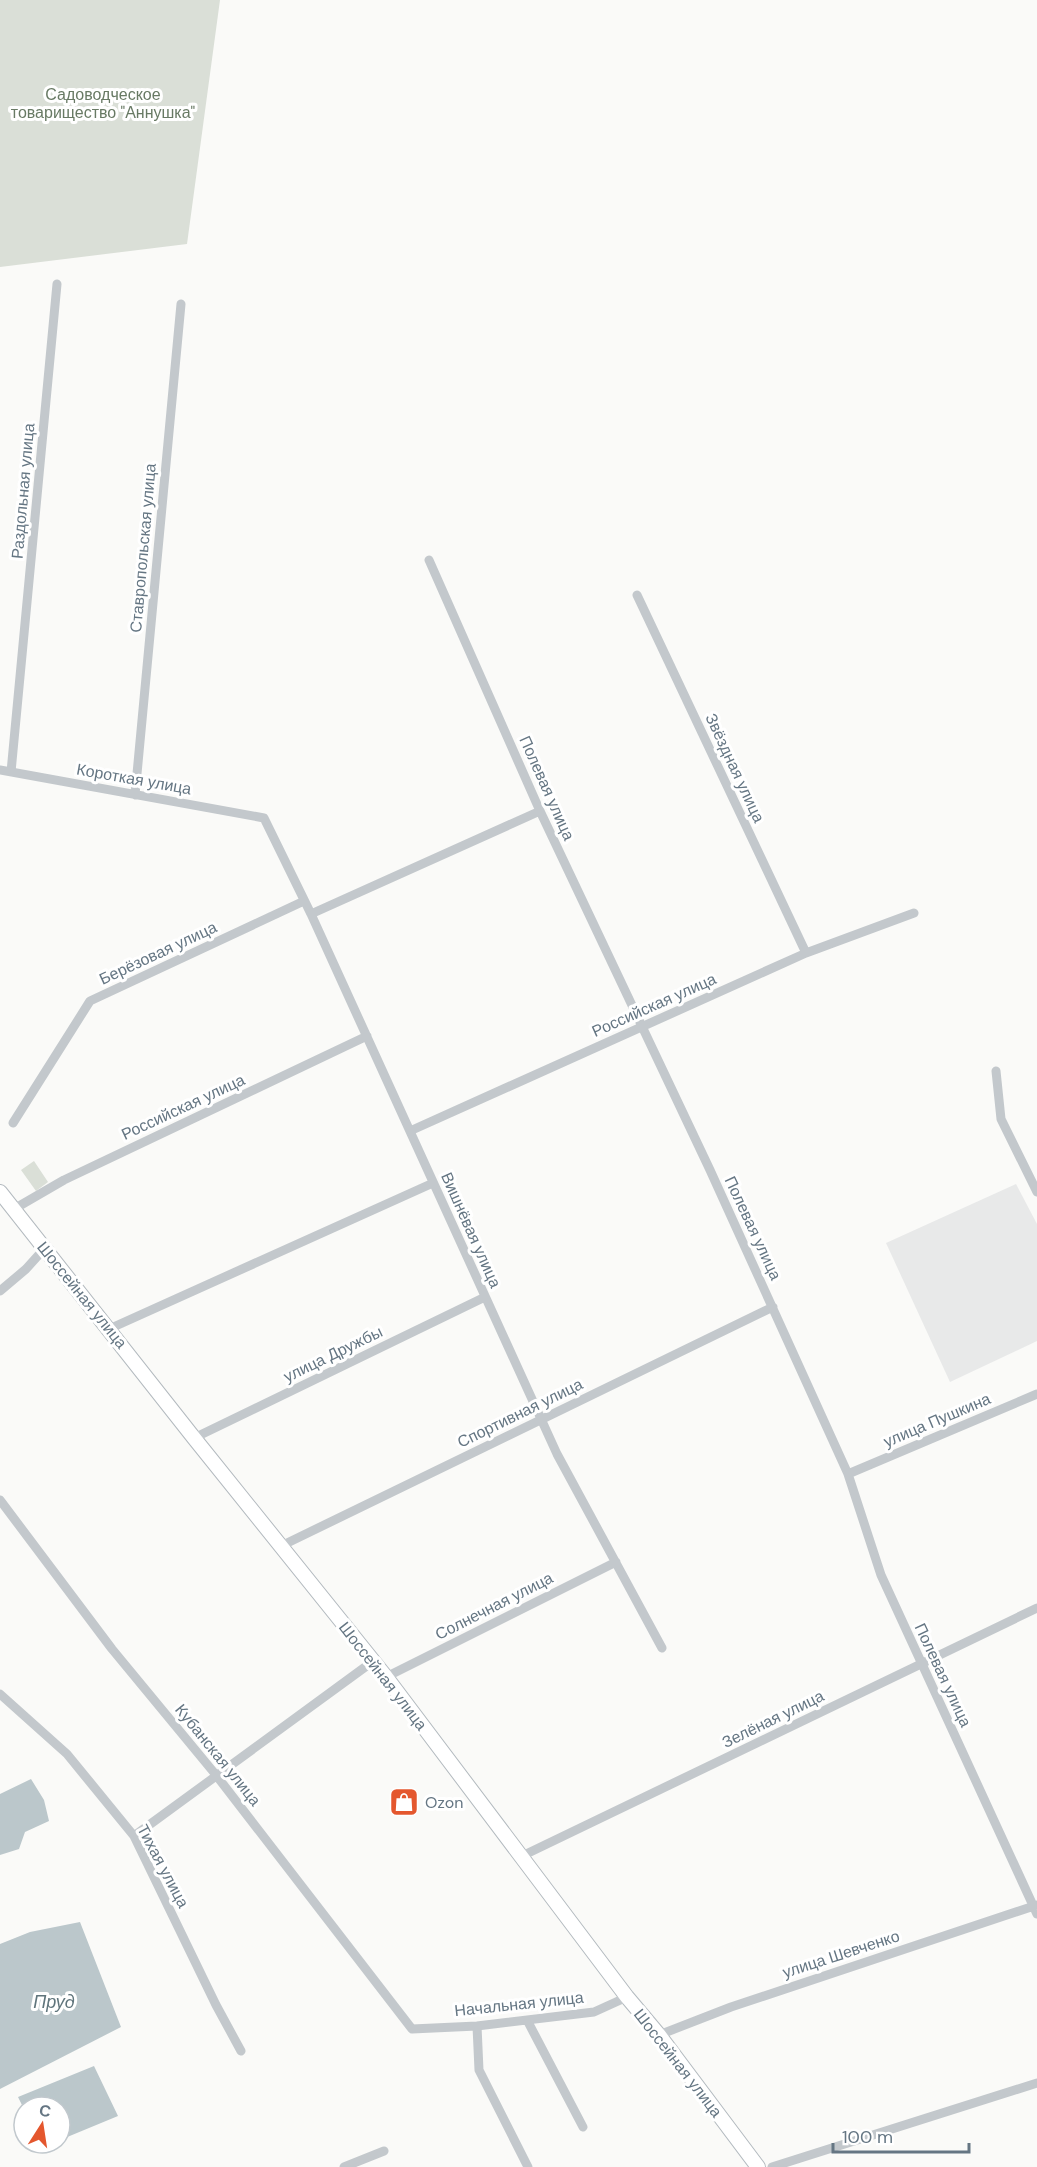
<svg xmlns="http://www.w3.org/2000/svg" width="1037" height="2167" font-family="'DM Sans',sans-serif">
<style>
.built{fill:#e8e9e9}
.green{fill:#dadfd7}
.water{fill:#bbc7cb}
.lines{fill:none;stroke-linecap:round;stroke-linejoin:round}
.secondary-casing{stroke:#b3babf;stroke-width:16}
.street{stroke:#c3c8cc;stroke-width:9}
.secondary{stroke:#fff;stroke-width:14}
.labels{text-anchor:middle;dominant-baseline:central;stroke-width:6;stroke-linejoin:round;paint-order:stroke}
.park-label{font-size:16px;fill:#687a64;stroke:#fff}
.street-label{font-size:16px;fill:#657683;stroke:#fff}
.poi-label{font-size:16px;fill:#657683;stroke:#fff;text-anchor:start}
.water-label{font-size:18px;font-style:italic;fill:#60757c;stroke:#fff}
</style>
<rect width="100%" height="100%" fill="#fafaf8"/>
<path class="built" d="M1016,1184l21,40v117l-87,41 -64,-139z"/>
<path class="green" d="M0,0h220l-33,244 -187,23z
M34,1161l14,21 -12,9 -15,-21z"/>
<path class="water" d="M31,1779l13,21 5,21 -24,11 -6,17 -19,6v-61z
M80,1922l41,105 -121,62v-145l30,-12z
M94,2066l24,50 -58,24v-33h-36v2l-6,-12z"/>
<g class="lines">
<g class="secondary-casing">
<path id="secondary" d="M0,1192l194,246 192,239 241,320 32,38 99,132"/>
</g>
<path class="street" d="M429,560l111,251 170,359 138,304 33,101 156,339
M637,595l169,358
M0,770l264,48 47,96 246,540 105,194
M11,772l46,-488
M135,795l46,-491
M311,914l229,-103
M996,1071l5,48 36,73
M13,1123l77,-122 214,-100
M410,1131l396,-178 108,-40
M14,1209l50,-29 303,-144
M0,1291l26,-22 18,-20
M109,1329l324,-146
M194,1438l291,-141
M848,1474l189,-80
M0,1500l112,149 104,126 196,254 65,-3 117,-14 33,-15
M281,1546l492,-239
M386,1677l230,-115
M0,1694l67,60 67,82 82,169 25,46
M134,1836l238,-174
M522,1856l515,-248
M527,2020l56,107
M477,2026l2,44 49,97
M659,2035l72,-28 306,-102
M344,2167l40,-16
M772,2167l265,-84"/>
<use href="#secondary" class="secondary"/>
</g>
<defs>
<g id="shop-square" transform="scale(1.5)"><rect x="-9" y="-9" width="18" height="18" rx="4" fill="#e4572e" stroke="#fff"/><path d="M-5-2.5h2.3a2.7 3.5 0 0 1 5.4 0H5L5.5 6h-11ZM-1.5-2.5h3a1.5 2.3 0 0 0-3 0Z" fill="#fff"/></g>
</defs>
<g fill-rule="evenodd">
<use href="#shop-square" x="404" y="1802"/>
</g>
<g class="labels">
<g class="park-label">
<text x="103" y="94">Садоводческое<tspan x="103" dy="18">товарищество "Аннушка"</tspan></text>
</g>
<g class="street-label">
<text transform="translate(23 491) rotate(-85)">Раздольная улица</text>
<text transform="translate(143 548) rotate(-85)">Ставропольская улица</text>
<text transform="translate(735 768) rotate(65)">Звёздная улица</text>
<text transform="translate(134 779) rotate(10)">Короткая улица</text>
<text transform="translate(547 788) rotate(66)">Полевая улица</text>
<text transform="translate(158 953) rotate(-25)">Берёзовая улица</text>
<text transform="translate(654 1005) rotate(-24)">Российская улица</text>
<text transform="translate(183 1107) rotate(-25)">Российская улица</text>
<text transform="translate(753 1228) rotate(65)">Полевая улица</text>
<text transform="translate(471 1230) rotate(66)">Вишнёвая улица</text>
<text transform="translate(82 1295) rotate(51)">Шоссейная улица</text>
<text transform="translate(333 1354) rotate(-26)">улица Дружбы</text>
<text transform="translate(520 1413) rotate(-26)">Спортивная улица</text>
<text transform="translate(937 1420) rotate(-23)">улица Пушкина</text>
<text transform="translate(494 1606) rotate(-27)">Солнечная улица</text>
<text transform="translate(943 1675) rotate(65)">Полевая улица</text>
<text transform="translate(383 1676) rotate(52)">Шоссейная улица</text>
<text transform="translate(773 1719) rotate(-26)">Зелёная улица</text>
<text transform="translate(218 1755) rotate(51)">Кубанская улица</text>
<text transform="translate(163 1866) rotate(62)">Тихая улица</text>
<text transform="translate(841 1954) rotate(-18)">улица Шевченко</text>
<text transform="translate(519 2004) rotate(-6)">Начальная улица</text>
<text transform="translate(678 2063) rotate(52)">Шоссейная улица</text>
</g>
<g class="poi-label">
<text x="425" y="1802">Ozon</text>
</g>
<g class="water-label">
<text x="54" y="2002">Пруд</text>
</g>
</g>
<g transform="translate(42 2125) rotate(12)"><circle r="28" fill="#ffffff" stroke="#c1c8cd" stroke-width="1.5"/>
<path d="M0-4.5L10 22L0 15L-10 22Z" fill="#e4572e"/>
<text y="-9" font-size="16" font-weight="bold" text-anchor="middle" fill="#657683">С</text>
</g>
<path d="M833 2143v9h136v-9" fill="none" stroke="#657683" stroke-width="3"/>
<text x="842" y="2143" font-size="18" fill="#657683" stroke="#ffffff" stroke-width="4.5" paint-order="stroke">100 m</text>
</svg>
